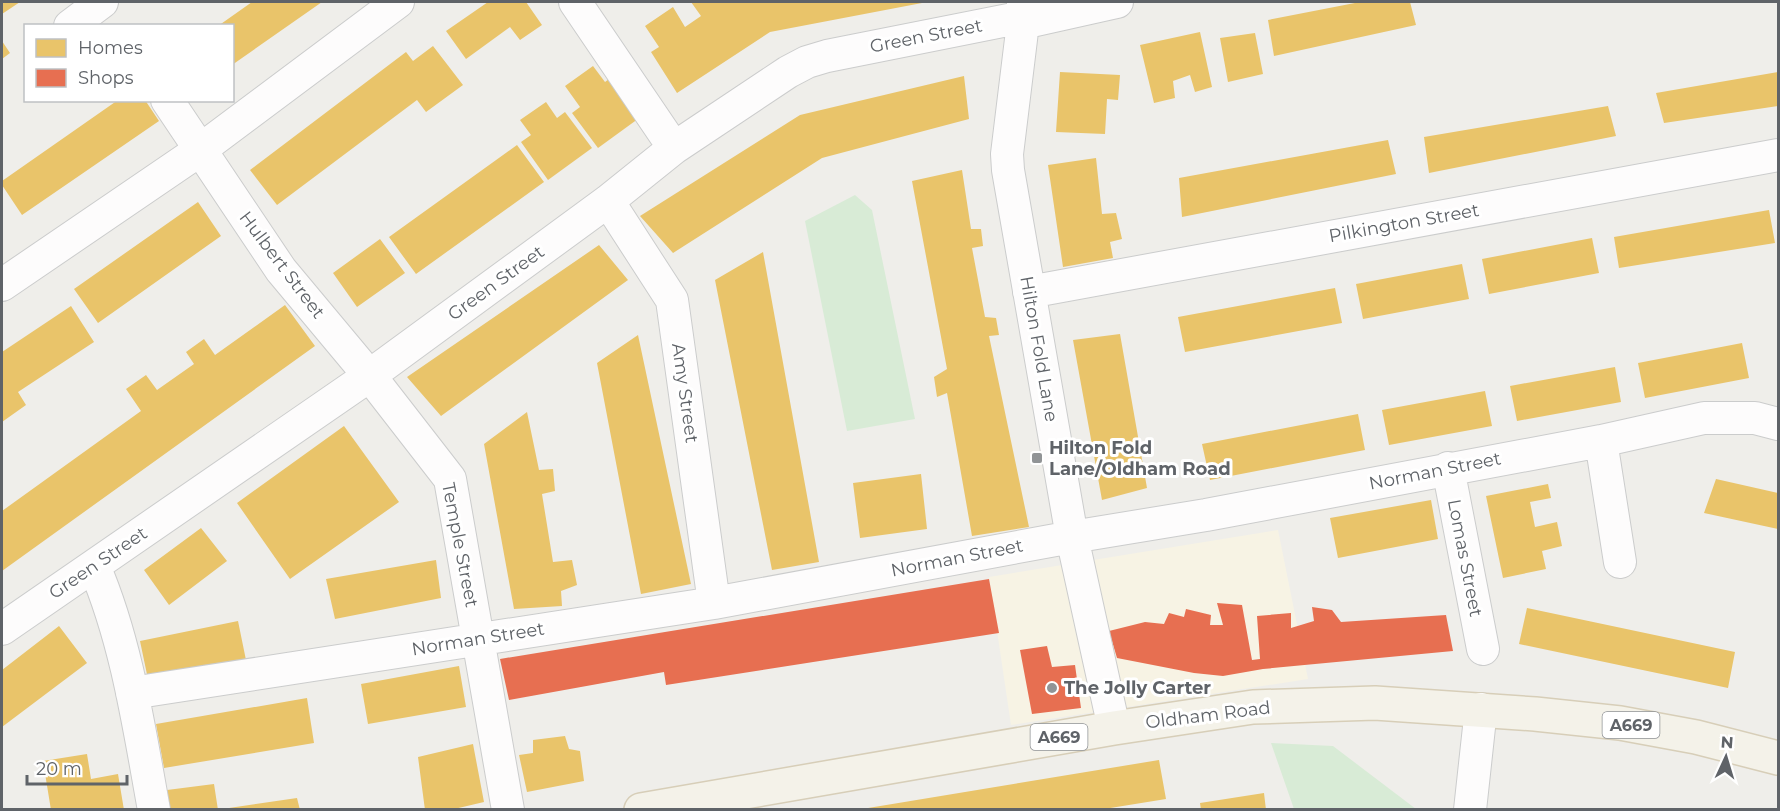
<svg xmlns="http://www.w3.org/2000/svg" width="1780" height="811" font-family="Montserrat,sans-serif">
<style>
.commercial{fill:#f7f3e4}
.green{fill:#d8ebd6}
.homes{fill:#e9c46a}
.shops{fill:#e76f51}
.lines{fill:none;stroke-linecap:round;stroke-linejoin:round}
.street-casing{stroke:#cbcccc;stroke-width:34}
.primary-casing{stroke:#d7ceb8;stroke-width:36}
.street{stroke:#fdfcfc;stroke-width:32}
.primary{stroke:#f4f2e9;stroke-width:33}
.poi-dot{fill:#919496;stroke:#fff;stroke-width:2}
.labels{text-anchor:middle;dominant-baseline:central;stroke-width:6;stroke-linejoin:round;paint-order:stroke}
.shield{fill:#fff;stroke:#8f9295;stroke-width:1.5}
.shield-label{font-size:16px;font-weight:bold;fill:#5f6368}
.street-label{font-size:18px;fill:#5f6368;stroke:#fff}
.poi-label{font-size:18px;font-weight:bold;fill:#5f6368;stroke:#fff;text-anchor:start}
</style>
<rect width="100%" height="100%" fill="#efeeea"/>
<path class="commercial" d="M1278,530l30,149 -297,46 -22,-148z"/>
<path class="green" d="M855,195l17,15 43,209 -68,12 -42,-210z
M1271,743l62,3 83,63h-122z"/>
<path class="homes" d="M2,2h18l-18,12z
M252,2h70l-90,63v-39h-14z
M488,2h38l16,23 -22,15 -10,-13 -44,32 -20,-28z
M691,2h230l1,1 -152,29 -93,61 -26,-41 8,-5 -14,-21 28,-19 12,20 16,-11z
M1360,2h50l6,23 -142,31 -6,-36z
M1200,32l12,55 -17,5 -5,-17 -17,6 2,17 -21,5 -14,-58z
M1255,33l8,41 -35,8 -8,-44z
M2,41l8,12 -8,6z
M433,46l30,39 -37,27 -9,-12 -140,105 -27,-35 156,-118 7,9z
M593,66l12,16 8,-6 29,40 -44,32 -26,-35 8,-6 -15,-21z
M1060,72l60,3 -2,25 -11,-1 -2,35 -49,-2z
M1778,72v34l-114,17 -8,-30z
M964,76l5,43 -147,39 -149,95 -33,-37 160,-101z
M118,100h27l14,21 -137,94 -20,-30v-4z
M546,102l11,16 8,-6 27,36 -44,32 -27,-38 10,-7 -11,-15z
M1608,106l8,30 -187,37 -5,-36z
M1388,140l8,34 -214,43 -3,-39z
M517,145l27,37 -128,92 -27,-37z
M1096,158l6,56 14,-1 6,26 -12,3 3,16 -50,9 -15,-102z
M962,170l9,59h10l2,17 -11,2 13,69 11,1 3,17 -10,1 40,191 -57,9 -25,-143 -10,4 -3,-20 13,-8 -35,-188z
M198,202l23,34 -123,87 -24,-34z
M1769,210l6,33 -156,25 -5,-31z
M1592,238l7,35 -110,21 -7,-35z
M380,239l25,34 -48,34 -24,-34z
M599,245l29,35 -187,136 -34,-39z
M763,252l56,310 -47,8 -57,-290z
M1462,264l7,35 -106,20 -7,-35z
M1335,288l7,35 -157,29 -7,-35z
M285,305l30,41 -313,225v-60l139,-100 -15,-22 20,-14 11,15 37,-26 -8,-12 18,-13 11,16z
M71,306l23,36 -76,50 8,13 -24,17v-70z
M1120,334l27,154 -45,12 -29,-160z
M638,335l53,249 -50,10 -44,-231z
M1742,343l7,35 -104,20 -7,-35z
M1615,367l6,35 -104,19 -7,-35z
M1485,391l7,35 -103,19 -7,-35z
M527,412l12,58 14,-1 2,22 -13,3 11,68 19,-2 5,25 -16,6 1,15 -48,3 -30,-165z
M1358,414l7,36 -155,30 -8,-36z
M344,426l55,76 -109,77 -53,-76z
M921,474l6,55 -67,9 -7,-55z
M1716,479l62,14v36l-74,-16z
M1548,484l3,14 -21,4 5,25 22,-5 5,24 -20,5 4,18 -43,9 -17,-82z
M1431,500l7,39 -100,19 -8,-40z
M201,528l26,33 -58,44 -25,-35z
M436,560l5,38 -106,21 -9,-40z
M1527,608l208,44 -7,36 -209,-44z
M238,621l9,44 -98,19 -9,-43z
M59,626l28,37 -85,64v-57z
M459,666l7,41 -98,17 -7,-40z
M307,698l7,45 -150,25 -8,-44z
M565,736l4,13 11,2 4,30 -57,11 -8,-37 14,-2v-13z
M473,744l11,58 -34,8h-25l-7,-53z
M87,754l4,25 27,-5 6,36h-73l-8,-49z
M1159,760l7,39 -68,11h-242z
M214,784l4,26h-48l-3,-20z
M1264,793l2,17h-65l-1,-7z
M297,798l3,12h-71v-2z"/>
<path class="shops" d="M989,579l10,54 -333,52 -2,-13 -155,28 -9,-41z
M1217,603l25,2 10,55 8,-1 -3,-43 34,-3v15l23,-7 -2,-14 20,3 9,12 105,-7 7,36 -190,18 -40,7 -29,-3 -77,-15 -8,-27 36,-9 19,2 5,-11 15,4 2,-8 25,6 -1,10h13z
M1047,646l5,21 23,-2 6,43 -49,6 -12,-64z"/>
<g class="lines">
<g class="street-casing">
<path id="street" d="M575,2l99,146
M1023,2v21l-16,131 1,16 64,367 42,191
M1023,23l94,-21
M70,26l32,-24
M167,100l114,170 96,115 73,94 58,331
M608,201l64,99 42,303
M2,285l198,-135 198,-148
M1029,292l749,-137
M1601,441l19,121
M1448,468l35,181
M94,566c33,77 45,162 60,244
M2,629l367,-253 239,-175 66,-53 114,-76 19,-10 20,-6 196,-39
M132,693l582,-90 358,-66 134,-22 395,-74 103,-23h51l23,6
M1470,810l11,-101"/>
</g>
<g class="primary-casing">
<path id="primary" d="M641,810l473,-82 139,-21 122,-4 160,11 85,9 76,14 82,21"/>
</g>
<use href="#street" class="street"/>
<use href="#primary" class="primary"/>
</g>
<g class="poi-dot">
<rect x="1031" y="452" width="12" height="12" rx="3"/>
<circle cx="1052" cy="688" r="6"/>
</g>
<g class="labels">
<g class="shield">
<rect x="1602.5" y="712" width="57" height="26" rx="4.5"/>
<rect x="1030.5" y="724" width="57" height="26" rx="4.5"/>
</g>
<g class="shield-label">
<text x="1631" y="725">A669</text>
<text x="1059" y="737">A669</text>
</g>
<g class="street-label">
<text transform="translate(926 36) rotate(-11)">Green Street</text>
<text transform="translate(1404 223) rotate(-10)">Pilkington Street</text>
<text transform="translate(282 265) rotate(53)">Hulbert Street</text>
<text transform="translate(496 283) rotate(-36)">Green Street</text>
<text transform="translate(1039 349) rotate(80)">Hilton Fold Lane</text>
<text transform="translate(685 393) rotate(82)">Amy Street</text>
<text transform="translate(1435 471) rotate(-11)">Norman Street</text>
<text transform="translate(460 545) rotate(79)">Temple Street</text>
<text transform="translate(957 558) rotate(-11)">Norman Street</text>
<text transform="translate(1465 558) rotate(79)">Lomas Street</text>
<text transform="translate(98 563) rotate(-34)">Green Street</text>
<text transform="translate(478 639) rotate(-9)">Norman Street</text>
<text transform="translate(1208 715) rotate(-7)">Oldham Road</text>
</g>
<g class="poi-label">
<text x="1049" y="448">Hilton Fold<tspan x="1049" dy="21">Lane/Oldham Road</tspan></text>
<text x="1064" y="688">The Jolly Carter</text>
</g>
</g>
<rect width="1780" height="811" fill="none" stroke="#5f6368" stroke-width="6"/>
<rect x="24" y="24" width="210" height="78" fill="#ffffff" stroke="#bfc1c3" stroke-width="1.5"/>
<rect x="36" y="39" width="30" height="18" fill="#e9c46a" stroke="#bfc1c3" stroke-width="1.5"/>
<text x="78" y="54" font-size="18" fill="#5f6368">Homes</text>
<rect x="36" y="69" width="30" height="18" fill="#e76f51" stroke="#bfc1c3" stroke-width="1.5"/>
<text x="78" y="84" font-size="18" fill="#5f6368">Shops</text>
<g transform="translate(1726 757) rotate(4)" stroke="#ffffff" stroke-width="4.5" paint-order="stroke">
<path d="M0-4.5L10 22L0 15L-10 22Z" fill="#5f6368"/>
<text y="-9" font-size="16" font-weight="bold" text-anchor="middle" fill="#5f6368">N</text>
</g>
<path d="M27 775v9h100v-9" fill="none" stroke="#5f6368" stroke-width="3"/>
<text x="36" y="775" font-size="18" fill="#5f6368" stroke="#ffffff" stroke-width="4.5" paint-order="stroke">20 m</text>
</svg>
